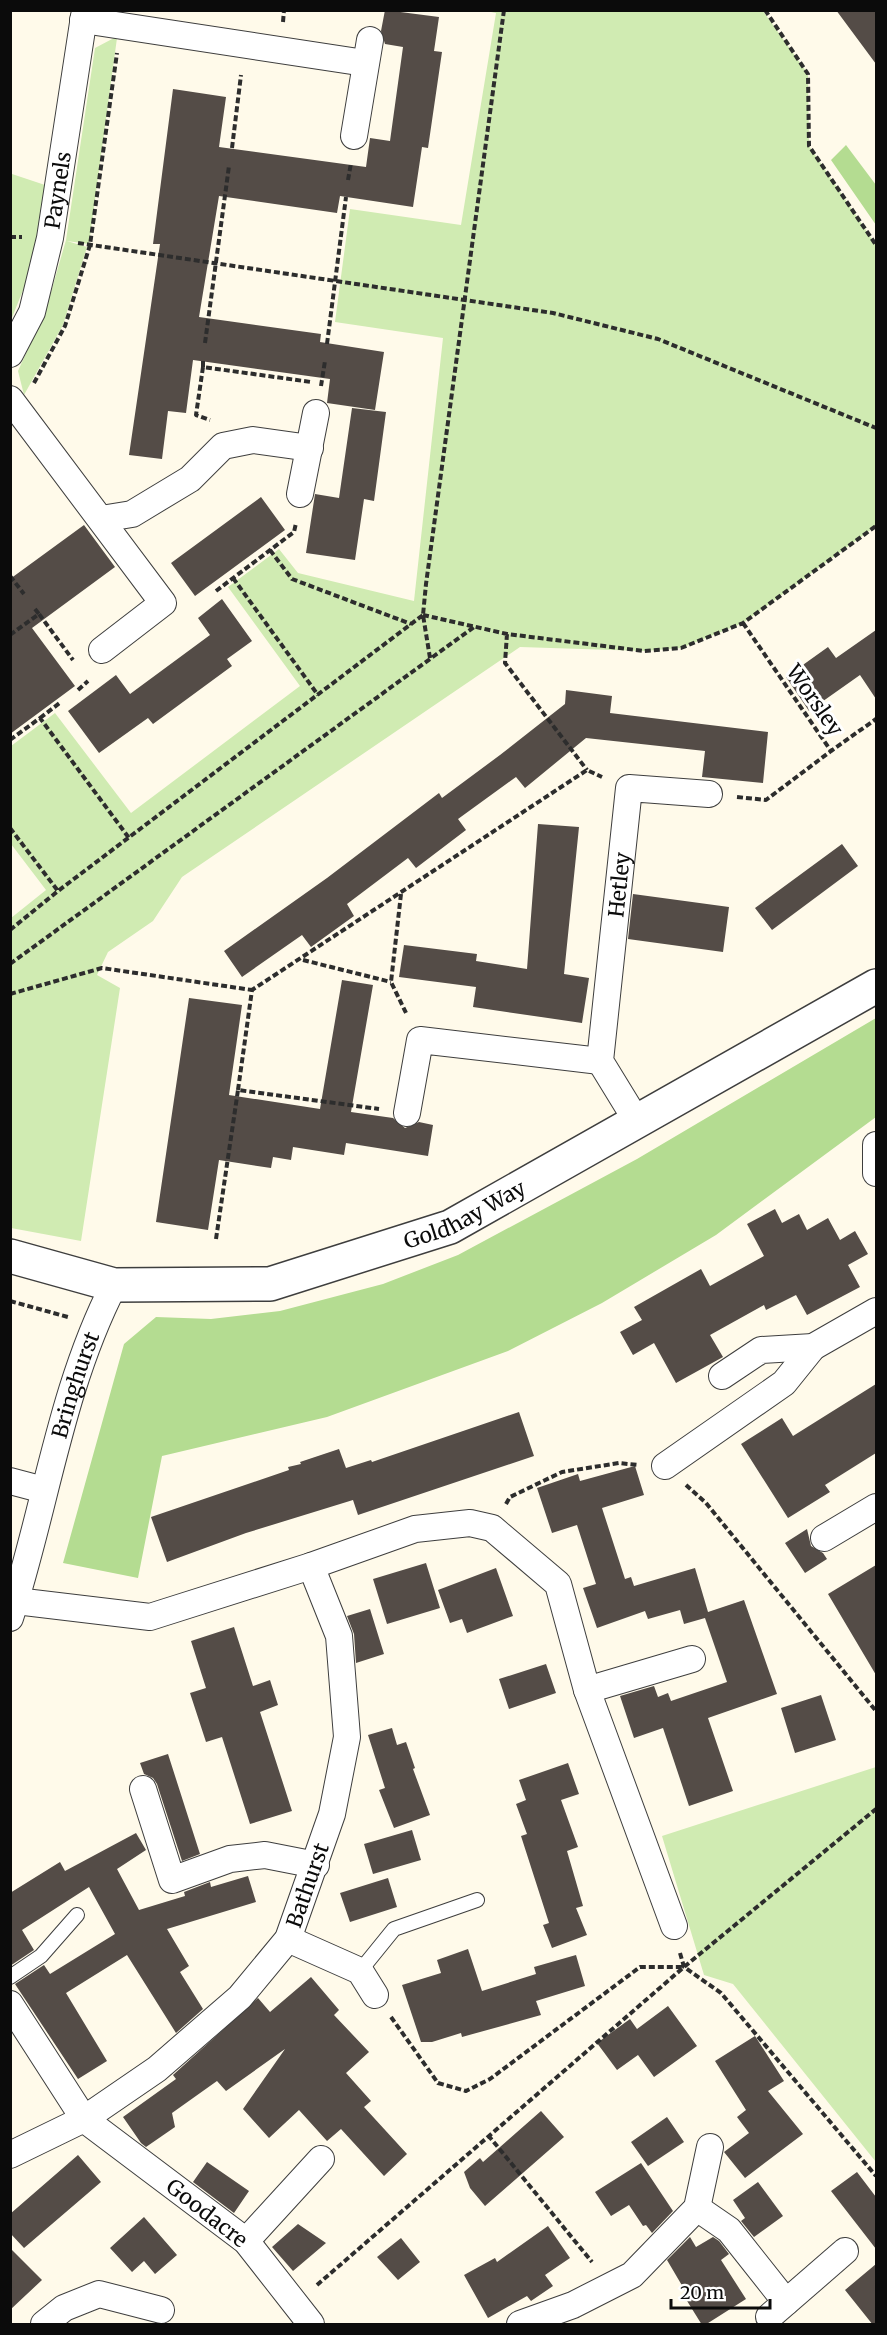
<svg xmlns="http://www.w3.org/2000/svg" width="887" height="2335" font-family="Merriweather,serif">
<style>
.green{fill:#d0ebb2}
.forest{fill:#b4dc91}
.building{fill:#544c47}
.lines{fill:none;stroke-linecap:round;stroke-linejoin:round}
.service-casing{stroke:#3e3e3e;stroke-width:16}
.minor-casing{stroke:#3e3e3e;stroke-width:28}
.tertiary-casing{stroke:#3e3e3e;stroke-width:36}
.path{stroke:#2d2d2d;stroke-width:4;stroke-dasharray:6 3;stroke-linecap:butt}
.service{stroke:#fff;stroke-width:14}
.minor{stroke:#fff;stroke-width:26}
.tertiary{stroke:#fff;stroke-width:33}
.labels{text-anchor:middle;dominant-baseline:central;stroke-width:6;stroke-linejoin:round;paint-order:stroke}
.street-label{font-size:21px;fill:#0b0b0b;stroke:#fff}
</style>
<rect width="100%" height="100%" fill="#fffaea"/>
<path class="green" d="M486,11h277l45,63 1,72 67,99v281l-133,97 -62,25 -37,3 -124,-4 -338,230 -29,44 -45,31 -11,23 23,13 -39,253 -70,-13v-310l35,-28 -35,-46v-98l44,-33 76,100 169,-127 -72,-99 51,-38 19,24 116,28 29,-263 -108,-16 15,-113 111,16 35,-212z
M114,38h3l-28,206 -22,-3 20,6 -24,78 -39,70 -6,-24 29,-65 19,-66 29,-192z
M10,163l2,11 33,11 -13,83 -21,52z
M876,1767v395l-143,-178 -29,-9 -42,-139z"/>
<path class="forest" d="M846,145l30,40v40l-45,-65z
M876,1018v99l-160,118 -114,68 -94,48 -181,66 -165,39 -24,122 -75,-15 61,-219 32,-27 55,2 69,-8 103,-27 75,-29 179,-96z"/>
<path class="building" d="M385,10l54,7 -5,34 8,1 -14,96 -6,-1 -9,60 -73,-11 -3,17 -118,-17 -20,121 122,17 -1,8 64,10 -9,58 -48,-7 3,-24 -137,-19 -7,53 -18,-2 -6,48 -33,-4 31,-211h-7l20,-155 53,8 -7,50 147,20 4,-29 20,3 13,-94 -18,-3 -4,-13z
M836,10h40v54z
M352,408l34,4 -12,89 -10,-2 -9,61 -49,-7 9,-59 24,4z
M261,497l24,33 -90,66 -24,-33z
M84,525l31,42 -83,61 43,58 -65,48v-155z
M222,599l30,42 -25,18 5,7 -79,58 -5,-6 -49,35 -31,-42 48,-36 14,19 80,-59 -12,-17z
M876,630v69l-16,-24 -51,36 -23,-34 42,-30 8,11z
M566,690l46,6 -2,17 158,19 -5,51 -61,-6 3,-26 -119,-13 -61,50 -9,-11 -58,42 8,11 -50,38 -8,-10 -61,46 7,12 -43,31 -9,-12 -60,42 -18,-26 103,-73 112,-85 3,5 58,-43 65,-51z
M538,824l41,3 -15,147 25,4 -7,45 -109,-16 3,-20 -77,-10 5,-32 73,9 -1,7 51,8z
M842,844l16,22 -86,64 -17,-22z
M633,894l96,13 -6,45 -95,-13z
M342,980l31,5 -22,127 42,6 12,10 14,-6 14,3 -5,31 -82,-13 -2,12 -51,-8 -2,13 -18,-3 -2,11 -52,-8 -11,70 -52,-8 33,-224 53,7 -13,90 91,14z
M775,1209l7,14 17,-9 8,16 21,-12 12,22 15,-9 13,23 -20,11 12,22 -53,28 -11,-20 -30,15 -2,-5 -54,30 13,22 -47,26 -22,-40 -21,12 -13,-23 22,-12 -8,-13 67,-38 9,17 54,-30 -17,-32z
M876,1384v69l-51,32 5,7 -42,26 -47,-74 41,-26 11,18z
M519,1412l15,44 -176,59 -5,-15 -107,33 -79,29 -16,-45 138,-47 -1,-3 13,-3 -1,-2 39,-13 7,19 25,-8 1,2z
M635,1466l9,29 -42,13 23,71 6,-2 3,9 61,-18 13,44 36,-12 33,94 -69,24 25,73 -44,15 -26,-78 -29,10 -14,-42 34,-10 4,11 10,-4 3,8 56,-19 -22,-64 -21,6 -4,-14 -32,9 -3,-8 -48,17 -14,-40 13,-4 -19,-59 -25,8 -15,-45 41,-14 2,7z
M807,1529l4,17 12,7 4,6 -22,14 -20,-30z
M426,1563l14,45 -53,16 -14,-45z
M876,1565v110l-48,-81z
M496,1568l17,48 -46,17 -5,-14 -12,4 -12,-33z
M370,1609l14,45 -28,9 -2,-29 -7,-18z
M234,1627l19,59 17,-6 8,25 -18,7 32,99 -42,13 -28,-87 -16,5 -16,-49 16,-5 -15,-47z
M546,1664l10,29 -47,16 -10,-30z
M821,1695l15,45 -41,13 -14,-45z
M392,1728l5,17 9,-3 9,26 -2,1 17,46 -36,13 -15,-38 6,-2 -17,-53z
M168,1754l32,100 -18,7 -25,-77 -4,-6 -9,-4 -4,-11z
M568,1763l11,31 -18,6 17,47 -11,4 16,55 -7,2 11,27 -35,13 -9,-23 6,-2 -28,-87 6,-2 -11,-30 10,-4 -7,-20z
M412,1830l9,30 -48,14 -9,-30z
M136,1833l10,17 -29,19 22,41 46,-14 -1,-4 26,-10 1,5 37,-11 8,26 -89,27 22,37 -9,6 23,37 -27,24 -49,-78 -61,38 41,68 -29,18 -63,-95 29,-19 6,9 65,-40 -26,-47 -67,43 12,20 -24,16v-73l50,-31 5,9z
M388,1878l9,29 -47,15 -10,-29z
M468,1949l14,42 54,-17 -2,-7 42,-12 9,31 -49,15 5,14 -79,22 -1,-4 -29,9h-11l-19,-57 39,-12 -4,-13z
M311,1977l28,33 -5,5 35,37 -23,21 25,28 -7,6 43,47 -23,22 -43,-47 -14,12 -28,-31 -30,28 -26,-29 42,-60 -59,42 -9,-10 -45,32 3,14 -29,20 -5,-4 -18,-26 53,-38 -3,-4 85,-77 12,14z
M668,2006l29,40 -43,31 -16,-22 -21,15 -20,-27 33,-24 7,10z
M755,2036l29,45 -16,10 35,43 -58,44 -21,-26 25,-19 -12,-16 9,-7 -31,-49z
M541,2111l23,26 -79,69 -15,-18 -6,-16 16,-14 3,4z
M667,2117l17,25 -36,24 -17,-24z
M78,2155l23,27 -77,66 -14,-15v-19z
M207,2162l42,29 -15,22 -41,-31z
M641,2163l32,48 -21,22 -6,-8 -3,1 -14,-21 -18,11 -16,-24z
M857,2172l19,25v52l-45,-58z
M758,2182l25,34 -29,21 -13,-16 4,-3 -12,-18z
M144,2217l33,38 -22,19 -11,-13 -12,11 -22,-24z
M298,2224l28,19 -33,28 -21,-24z
M548,2226l22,32 -25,17 8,11 -22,15 -4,-5 -39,22 -24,-43 31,-17 2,4z
M690,2237l6,10 17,-10 6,4 10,13 -8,6 25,39 -41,26h-3l-18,-29 3,-2 -20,-34z
M401,2238l19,24 -22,18 -21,-23z
M10,2248l32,32 -32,30z
M876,2264v61h-3l-28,-35z"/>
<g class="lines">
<g class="service-casing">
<path id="service" d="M360,1971l34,-42 83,-29
M10,1977l31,-21 36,-41"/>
</g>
<g class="minor-casing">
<g id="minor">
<path d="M83,20l282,43"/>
<path d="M354,136l16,-96"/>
<path id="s1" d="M10,354l22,-42 18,-74 35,-228"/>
<path d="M10,399l153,204 -61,47"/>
<path d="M300,494l16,-81"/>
<path d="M101,519l31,-5 58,-35 33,-33 30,-6 57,8"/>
<path d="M407,1113l13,-73 180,21"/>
<path id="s2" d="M638,1123l-38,-62 29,-273 80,6"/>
<path d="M876,1145v28"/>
<path d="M722,1376l39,-26 52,-3 63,-36"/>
<path d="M665,1466l119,-83 29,-36"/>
<path d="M10,1481l34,9"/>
<path d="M824,1538l52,-31"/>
<path d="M16,1601l134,16 161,-51 104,-37 55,-6 22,5 66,56 29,106 87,236"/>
<path id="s3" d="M10,1618c36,-111 50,-228 104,-333"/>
<path d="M587,1690l105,-31"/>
<path d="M143,1789l29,91 58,-21 35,-4 51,10"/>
<path d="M288,1939l72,32 15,24"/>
<path d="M10,2004l74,115 -74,36"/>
<path d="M697,2208l32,22 57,72"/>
<path d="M246,2241l75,-82"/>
<path d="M769,2317l76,-66"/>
<path d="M44,2324l20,-16 35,-14 62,16"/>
<path id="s4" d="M311,2324l-65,-83 -162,-122 73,-50 83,-72 48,-58 44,-125 15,-77 -8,-101 -28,-70"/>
<path d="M520,2324l53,-19 59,-30 65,-67 13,-61"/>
</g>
</g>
<g class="tertiary-casing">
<g id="tertiary">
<path id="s5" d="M10,1256l104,29 156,-1 180,-57 426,-241"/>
</g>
</g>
<path class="path" d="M765,10l43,64 1,72 67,99
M283,22l1,-12
M232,148l9,-73
M348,180l3,-17
M10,237h12
M78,243l475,70 105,26 218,89
M205,343l24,-177
M327,344l19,-147
M203,361v6l108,15
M203,367l-7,48 14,5
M34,383l31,-57 25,-81 27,-192
M321,386l4,-25
M270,550l22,29 119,45
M10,576l14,18
M233,578l85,117
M216,591l78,-59 2,-9
M35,609l4,5
M423,615l84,19 137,17 37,-3 62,-25 133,-97
M743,623l88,128 45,-32
M507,634l-2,29 82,107
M10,635l29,-21 34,46
M430,658l-7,-43 3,-31 78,-574
M78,690l10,-9
M40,718l21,-16
M10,740l30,-22 89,120
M737,797l29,3 65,-49
M10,828l48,63
M401,894l-10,88 16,33
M10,930l48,-39 365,-276
M303,960l88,22
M10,964l464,-337
M10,994l92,-26 150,22
M238,1090l14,-100 335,-220 15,7
M216,1239l22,-149 141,19
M10,1301l58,16
M686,1485l20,18 170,208
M506,1504l4,-7 52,-25 57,-9 19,2
M680,1953l4,14 37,26 155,183
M391,2017l47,66 28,8 24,-12 150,-112h43
M488,2135l104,127
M317,2285l367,-318 192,-158"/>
<use href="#service" class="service"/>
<use href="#minor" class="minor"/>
<use href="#tertiary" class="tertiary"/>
</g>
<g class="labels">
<g class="street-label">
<text stroke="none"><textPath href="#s1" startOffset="172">Paynels</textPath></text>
<text transform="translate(815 700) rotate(55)">Worsley</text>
<text stroke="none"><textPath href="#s2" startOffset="250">Hetley</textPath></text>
<text stroke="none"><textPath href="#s5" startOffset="471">Goldhay Way</textPath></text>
<text stroke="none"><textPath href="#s3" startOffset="242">Bringhurst</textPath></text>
<text stroke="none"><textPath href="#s4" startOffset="639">Bathurst</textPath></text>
<text transform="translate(207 2213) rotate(38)">Goodacre</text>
</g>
</g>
<rect width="887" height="2335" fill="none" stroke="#0b0b0b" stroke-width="24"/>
<path d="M671 2299v9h99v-9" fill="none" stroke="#0b0b0b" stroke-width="3"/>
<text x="680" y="2299" font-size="18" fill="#0b0b0b" stroke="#ffffff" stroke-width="4.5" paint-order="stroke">20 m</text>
</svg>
